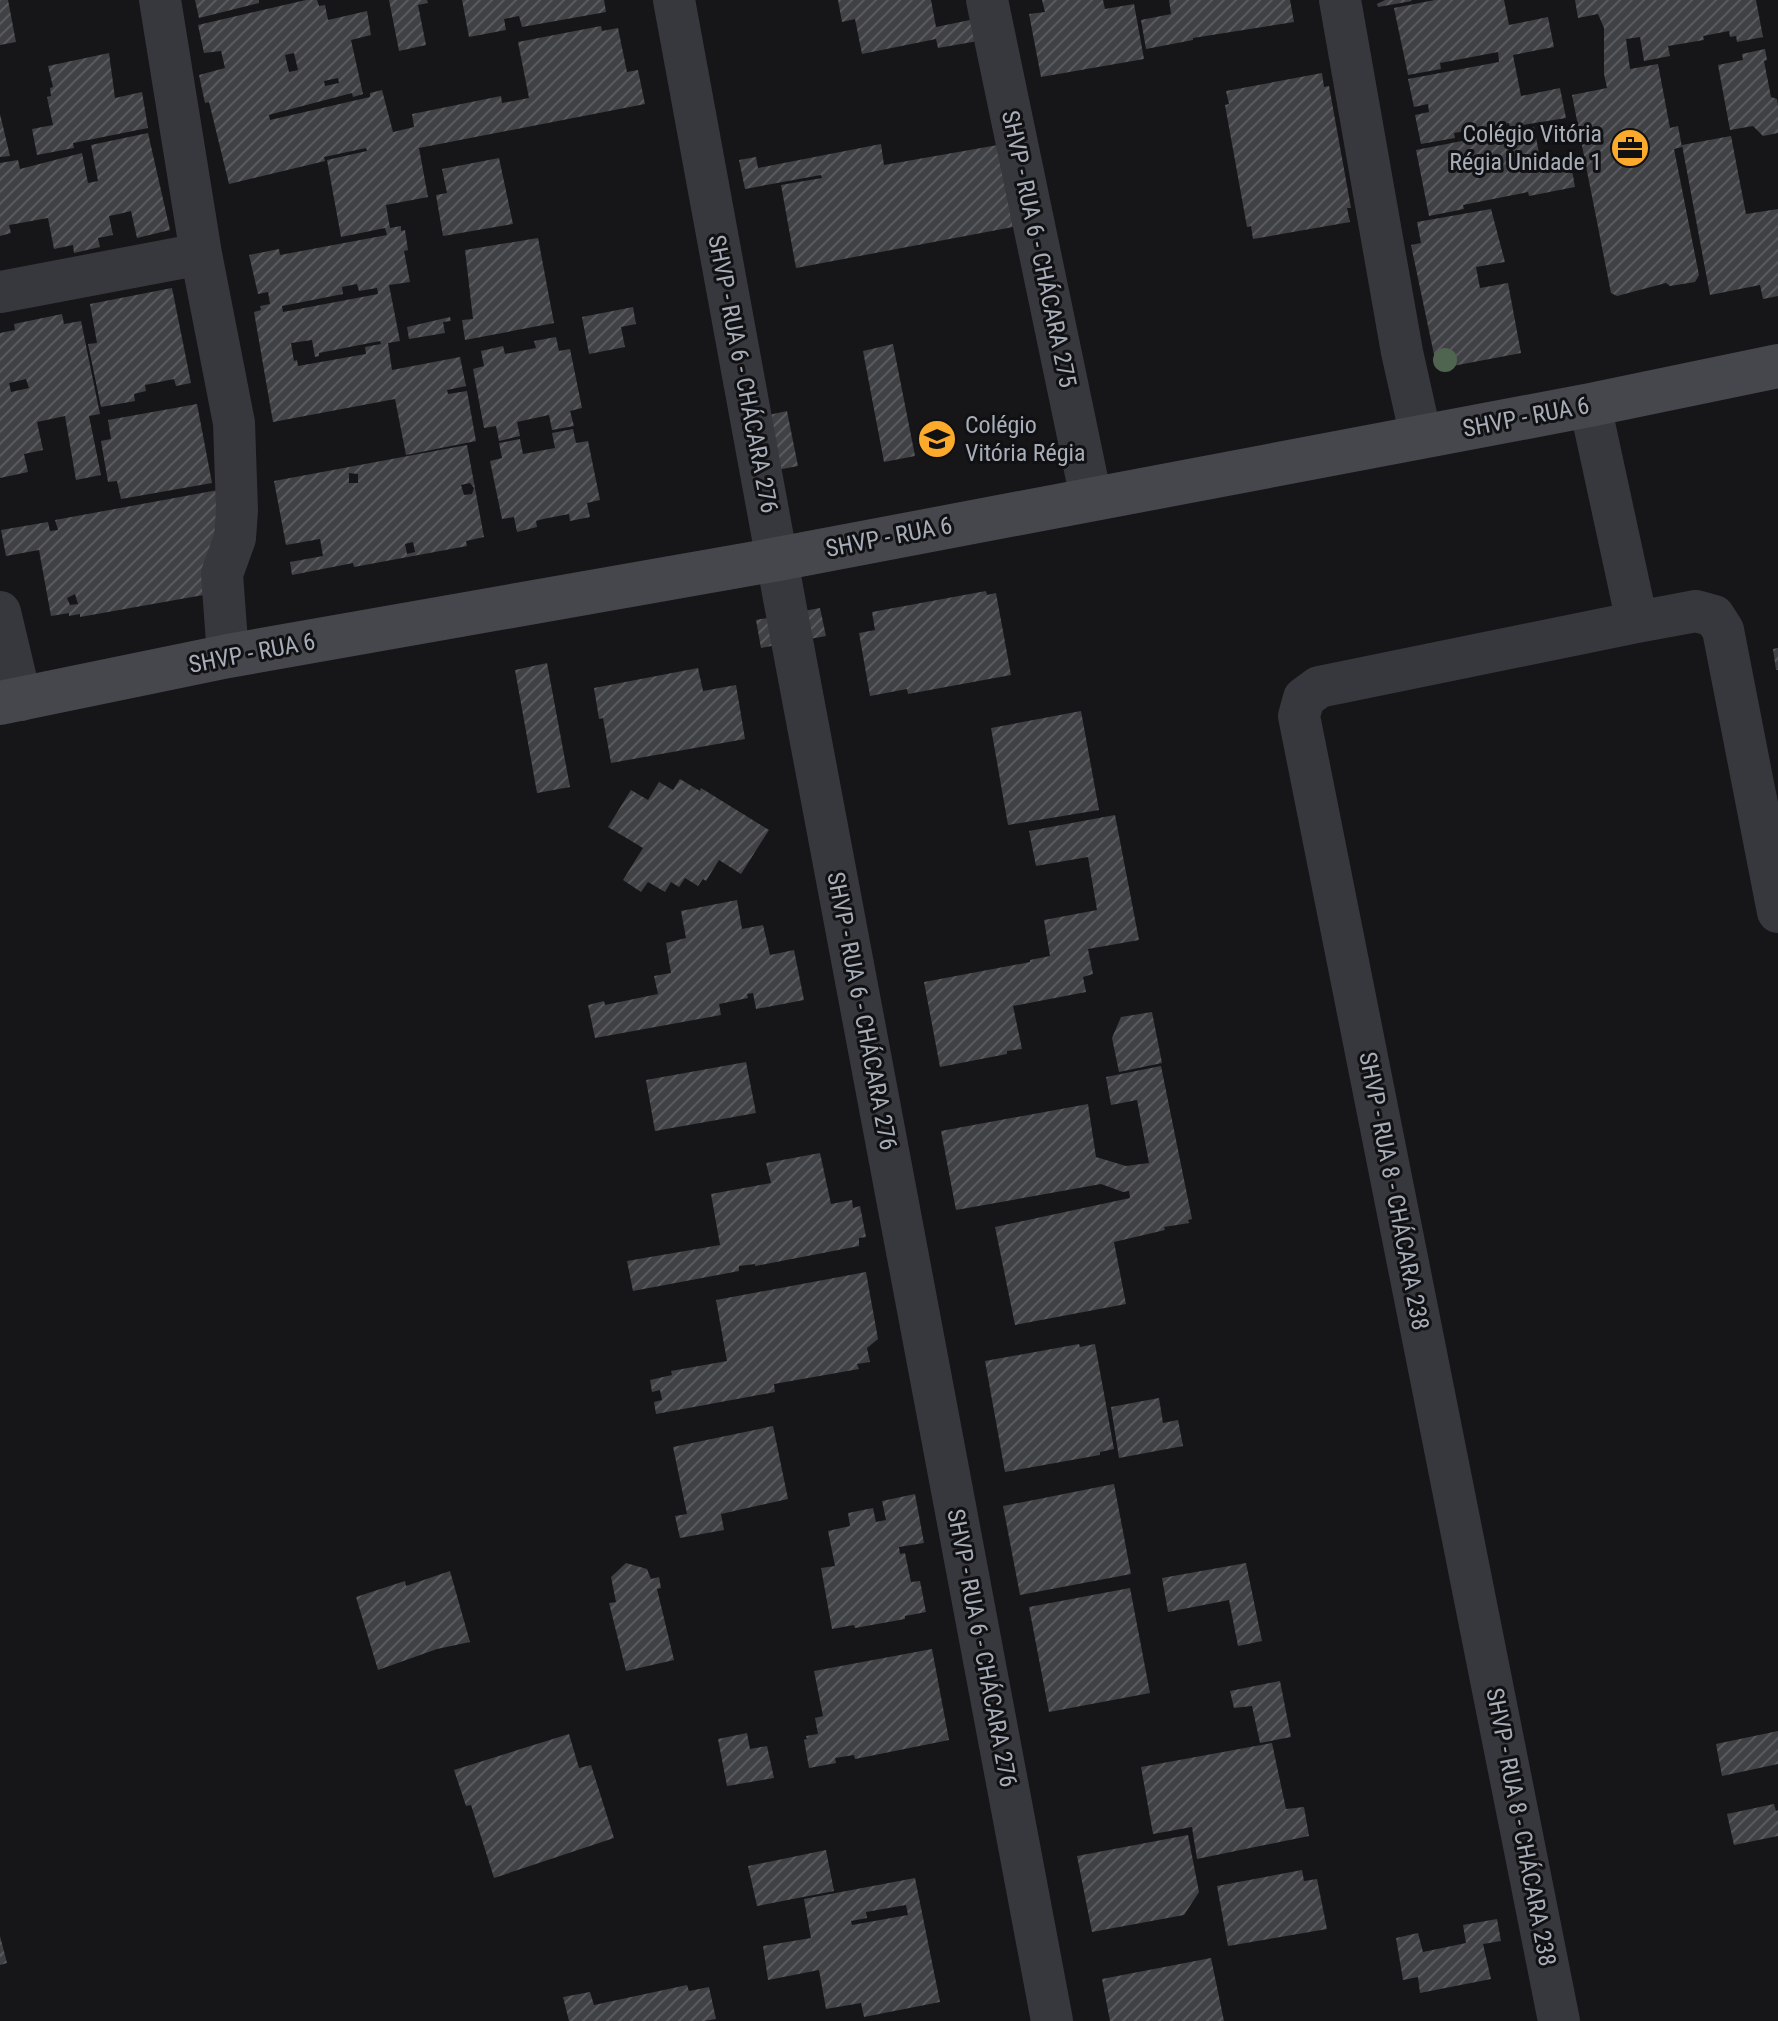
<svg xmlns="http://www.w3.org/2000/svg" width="1778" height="2021" font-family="'Roboto Condensed',sans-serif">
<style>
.building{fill:url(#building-hatch);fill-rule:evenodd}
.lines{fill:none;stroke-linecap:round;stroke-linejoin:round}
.street{stroke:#37383d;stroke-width:42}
.secondary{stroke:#45474d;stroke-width:44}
.tree{fill:#4f6550}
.labels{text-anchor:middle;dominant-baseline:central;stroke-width:6;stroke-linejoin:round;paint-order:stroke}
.poi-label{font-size:24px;fill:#a7aeb9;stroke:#111113;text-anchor:end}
.street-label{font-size:24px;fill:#a7aeb9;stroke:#111113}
</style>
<defs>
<pattern id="building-hatch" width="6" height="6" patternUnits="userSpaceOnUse" patternTransform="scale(2)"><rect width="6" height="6" fill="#404145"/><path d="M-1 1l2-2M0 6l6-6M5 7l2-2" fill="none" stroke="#595a5e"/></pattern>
</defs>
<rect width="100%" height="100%" fill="#161618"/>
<path class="building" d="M0,0h8l8,42 -16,3z
M195,0h64v3l-60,15z
M306,0h11l2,6 6,-1 3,15 39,-9 4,24 -20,5 12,54 -10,3 -1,-4 -99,26 16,-4 1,5 100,-23v-4l12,-3 11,42 21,-5 -2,-13 89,-18 1,7 27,-5 -11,-56 83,-16 1,5 16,-3 9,44 11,-2 7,34 -226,44 9,49 -42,8 4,23 11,-2v5l4,-1 3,20 -4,1 6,31 -21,3 11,56 -12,2 4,27 68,-13 6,29 -19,4 1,4 19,-3 9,50 -70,14 -11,-56 -122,23 -19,-110 7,-2 -1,-4 10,-2 -2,-12 -10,2 -9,-39 30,-6 1,6 107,-20 -2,-7 -44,9 -14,-77 40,-9 -1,-3 -42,9 1,4 -96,23 -20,-82 -4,1 -6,-28 26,-7 -4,-17 -17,2 -6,-28zM294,53l4,17 -9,2 -4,-17zM338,78l1,5 -14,3 -1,-5zM357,284l2,7 18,-3 1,6 -95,18 -1,-6 61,-12 -1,-7zM312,340l3,17 4,-1v-3l61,-12 1,3 -16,3 1,7 -68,12 -1,-6 -3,1 -3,-18z
M389,0h38l1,3 -10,2 8,40 -27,6z
M462,0h142l2,12 -84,15 -3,-11 -15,3 2,11 -37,7z
M838,0h93l5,27 39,-8 3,22 -40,7 -2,-9 -74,15 -7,-35 -13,3z
M1042,0h61l2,9 29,-5 10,55 -103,18 -12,-63 16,-2z
M1169,0h121l4,22 -101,16v2l-47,9 -5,-29 30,-6z
M1385,0h26l1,1 -34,6 -1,-3z
M1435,0h69l5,25 39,-8 6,30 -41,8 8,41 39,-8 6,30 -56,9 -1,-4 -55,10 1,5 -34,6 -6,-29 14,-3 -1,-8 -14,3 -6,-28 91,-17 -1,-10 -58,11 1,6 -33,6 -14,-67z
M1575,0h181l7,37 -26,5 -1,-6 -6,1 -1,-6 -26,5 1,4 -36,6 2,10 -26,5 -4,-24 -14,2 4,30 28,-5 12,64 8,-2 4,21 -8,2 25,126 -4,7 -25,4 -4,-3 -49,13 -6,-3 -39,-198 35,-7 -3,-14v-46l-6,-14 -20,4z
M1765,49l2,11 -3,1 7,36 6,2 1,7v27l-15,3 -10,-10 -23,4 -12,-65 25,-5 -1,-6z
M109,53l6,45 27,-6 6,36 -75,15 1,5 -37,7 -5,-26 21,-4 -6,-28 4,-1 -1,-8 3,-1 -5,-21z
M1322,73l2,14 5,-1 22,122h-4l3,14 -97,17 -2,-13 -4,1 -22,-122 4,-1 -3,-13z
M0,114l10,42 -10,1z
M1534,127l7,37 29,-5 5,28 -46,9 -1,-4 -65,13 1,4 -35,7 -13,-66z
M148,133l22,97 -33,8 -6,-27 -12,3 -10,2 4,19 -15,3 2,9 -26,6 -1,-8 -19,4 -6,-31 -39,7 2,8 -11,3v-73l18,-3 2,9 62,-16 6,30 10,-2 -7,-36z
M1731,136l15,78 32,-5v87l-15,3 -3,-14 -50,10 -28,-150z
M881,144l3,21 114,-20 15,82 -217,41 -15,-83 41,-7 -1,-3 -76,14 -6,-29 17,-3 2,11z
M499,158l14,66 -70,12 -7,-41 11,-2 -5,-24z
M1491,209l14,53 -29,5 4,21 28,-5 13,70 -84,16 -26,-124 10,-2 -4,-21z
M538,238l16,85 -89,17 -3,-20 11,-1 -8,-69z
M172,288l19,95 -15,3 -2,-7 -29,6 1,6 -12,3 1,7 -34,6 -13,-63 9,-1 -7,-39z
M633,307l3,17 -15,3 4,20 -36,7 -7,-37z
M62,314l2,10 17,-3 19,93 -11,2 12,59 -25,5 -11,-64 -28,6 6,28 -19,4 4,18 -28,6v-145l15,-3 -1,-6zM26,379l3,9 -18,4 -2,-9z
M450,317l1,4 -8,1 2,11 -36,6 -2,-12z
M556,337l3,14 11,-2 12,59 -12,3 4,15 -22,4 -3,-15 -32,7 3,14 -21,5 -3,-15 -12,2 -11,-59 11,-3 -3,-15 22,-5 2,8 31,-6 -2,-7z
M893,344l22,112 -31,6 -21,-111z
M197,404l15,79 -91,16 -4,-18 -9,1 -7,-41 10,-2 -3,-19z
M787,411l11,55 -54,10 20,-60z
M573,429l3,14 12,-2 12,59 -13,3 3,14 -20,4 -1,-7 -26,5 -7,2 1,6 -20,5 -3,-15 -12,2 -12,-58 12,-3 -3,-15 21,-4 3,15 32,-6 -3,-15z
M467,445l17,92 -18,4 1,5 -113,21 -1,-4 -61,12 -2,-13 33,-6 -3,-17 -34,6 -12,-64zM349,473l9,1v9h-9zM470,483l4,5 -2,6 -8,1 -3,-10zM413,542l2,10 -8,2 -2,-10z
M218,490l5,23 -14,81 -129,23v-3l-11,2v-3l-18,3 -12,-66 -33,6 -5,-26 47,-8 2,9 8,-1 -3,-10zM75,594l3,10 -8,1 -3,-7z
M986,591l1,4 9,-2 15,82 -103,19 -1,-5 -37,7 -11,-63 16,-3 -3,-18z
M820,608l6,28 -65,12 -5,-28z
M1778,648v22h-2l-3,-21z
M547,663l23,124 -33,6 -22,-123z
M698,668l5,23 33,-6 9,54 -134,24 -8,-45 -4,1 -5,-31z
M1081,711l18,99 -91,15 -17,-97z
M680,779l20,12 1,-3 68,42 -28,44 -22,-14 -13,21 -3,-2 -5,7 -13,-8 -6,9 -8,-5 -6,10 -17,-10 -7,10 -18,-12 20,-32 -35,-21 23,-37 17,10 11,-18 14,8z
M1115,815l24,125 -51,9 5,25 -10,3 3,15 -73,14 9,43 -15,2v3l-67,13 -16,-85 106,-20v-2l20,-4 -6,-36 53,-10 -9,-53 -52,9 -7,-35z
M737,900l5,29 21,-4 7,30 24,-5 10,50 -48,9 -3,-16 -6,1 1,4 -29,6 2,11 -126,23 -7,-33 16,-4 1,4 53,-11 -4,-18 17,-3 -5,-30 20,-5 -5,-27z
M1152,1012l10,51 -43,9 -7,-34 9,-21z
M746,1062l10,51 -101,18 -9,-51z
M1161,1066l31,153 -4,1 1,3 -25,4 1,3 -51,12 12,62 -111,21 -20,-98 135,-29 -1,-7 -6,1 -22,-8 -145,26 -15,-79 147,-27 8,53 30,9 23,-3 -12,-63 -26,5 -5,-28z
M820,1153l11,51 21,-4 1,8 7,-2 6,31 -7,1v8l-104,20v-2l-16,2v5l-106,20 -6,-30 93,-16 -9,-51 60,-11 -5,-20z
M866,1272l12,67 -11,9 3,14 -13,2 2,5 -85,15 1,8 -119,22 -2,-12 8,-2 -2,-10 -8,2 -2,-12 22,-5 -1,-4 56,-10 -11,-61z
M1079,1344l1,3 15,-3 19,105 -14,3v3l-95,17 -20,-111z
M1159,1398l4,25 15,-3 5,26 -64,12 -8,-51z
M773,1426l15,73 -67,15 3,16 -44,8 -5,-22 12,-2 -14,-67z
M1114,1484l17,90 -111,21 -17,-89z
M915,1494l9,49 -25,4 1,7 5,-1 6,29 9,-1 6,31 -21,4v3l-50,9 -1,-3 -22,4 -11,-61 14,-2 -7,-35 22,-5 -2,-13 25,-5 3,14 10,-2 -4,-19z
M626,1563l21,6 4,10 8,-2 2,11 -4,1 17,71 -48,11 -17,-68 7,-1 -5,-25z
M1246,1563l16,78 -24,5 -9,-46 -61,12 -6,-34z
M450,1571l20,71 -33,7 -59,21 -22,-73 49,-16 1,5z
M1130,1588l20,105 -101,19 -20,-105z
M932,1649l17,91 -94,19 -1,-4 -19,3 1,5 -27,5 -5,-28 3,-1 -1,-3 12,-2 -3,-16 8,-2 -9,-45z
M1280,1681l11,56 -31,6 -8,-37 -18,2 -4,-17z
M1778,1731v33l-56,12 -6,-32z
M747,1733l3,16 17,-3 7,32 -47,8 -9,-47z
M569,1734l10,34 12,-3 23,73 -120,40 -23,-73 -5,1 -12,-36z
M1272,1743l14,66 18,-2 5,29 -112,23 -5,-32 -39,7 -12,-67z
M1774,1804l2,7 2,-1v26l-44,9 -7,-31z
M1188,1835l11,57 -15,23 -92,17 -15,-76z
M826,1850l8,41 -77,15 -9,-40z
M1302,1870l2,11 13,-2 10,50 -99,17 -11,-60z
M915,1878l25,124 -76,15 -3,-14 -35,6 -7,-39 -51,10 -5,-34 48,-8 -7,-39zM906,1905l2,10 -56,10 -1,-4 16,-3 -1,-6z
M1497,1919l4,22 -18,3 8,35 -71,14 -2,-16 -15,3 -7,-42 22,-5 5,19 43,-9 -3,-18z
M0,1936l7,27 -7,2z
M1211,1958l13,63h-114l-8,-42z
M687,1985l2,6 20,-4 7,32 -12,2h-135l-6,-24 27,-5 4,13z"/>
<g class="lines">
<path class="street" d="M160,0l41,254 33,169 3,87 -2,28 -13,36 6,82
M674,0l112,609 266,1412
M987,0l104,498
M1340,0l62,352 19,85
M0,292l201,-38
M1590,405l47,217
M0,612l21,88
M1559,2021l-260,-1305 5,-18 15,-11 318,-65 59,-11 18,5 9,14 55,282"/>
<path class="secondary" d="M0,703l228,-47 550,-97 812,-154 188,-39"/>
</g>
<circle class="tree" cx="1445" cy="360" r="12"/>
<defs>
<g id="office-disc" transform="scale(2)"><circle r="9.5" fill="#fbaa2b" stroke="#111113"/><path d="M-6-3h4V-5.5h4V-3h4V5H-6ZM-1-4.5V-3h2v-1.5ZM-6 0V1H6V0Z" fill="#111"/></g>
<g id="school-disc" transform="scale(2)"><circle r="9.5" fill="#fbaa2b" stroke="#111113"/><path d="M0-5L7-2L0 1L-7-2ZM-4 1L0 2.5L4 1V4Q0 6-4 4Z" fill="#111"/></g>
</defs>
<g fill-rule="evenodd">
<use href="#office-disc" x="1630" y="148"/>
<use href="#school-disc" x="937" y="439"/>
</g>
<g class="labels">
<g class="poi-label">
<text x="1602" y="134">Colégio Vitória<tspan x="1602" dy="28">Régia Unidade 1</tspan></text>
<text x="965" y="425" text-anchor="start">Colégio<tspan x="965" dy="28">Vitória Régia</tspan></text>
</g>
<g class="street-label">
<text transform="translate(1039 249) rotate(78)">SHVP - RUA 6 - CHÁCARA 275</text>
<text transform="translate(743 374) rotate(79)">SHVP - RUA 6 - CHÁCARA 276</text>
<text transform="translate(1526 417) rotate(-11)">SHVP - RUA 6</text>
<text transform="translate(889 537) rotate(-11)">SHVP - RUA 6</text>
<text transform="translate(252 653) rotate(-11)">SHVP - RUA 6</text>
<text transform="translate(862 1011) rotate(79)">SHVP - RUA 6 - CHÁCARA 276</text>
<text transform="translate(1394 1191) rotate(79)">SHVP - RUA 8 - CHÁCARA 238</text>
<text transform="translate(982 1648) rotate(79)">SHVP - RUA 6 - CHÁCARA 276</text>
<text transform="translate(1521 1827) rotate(79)">SHVP - RUA 8 - CHÁCARA 238</text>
</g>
</g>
</svg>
